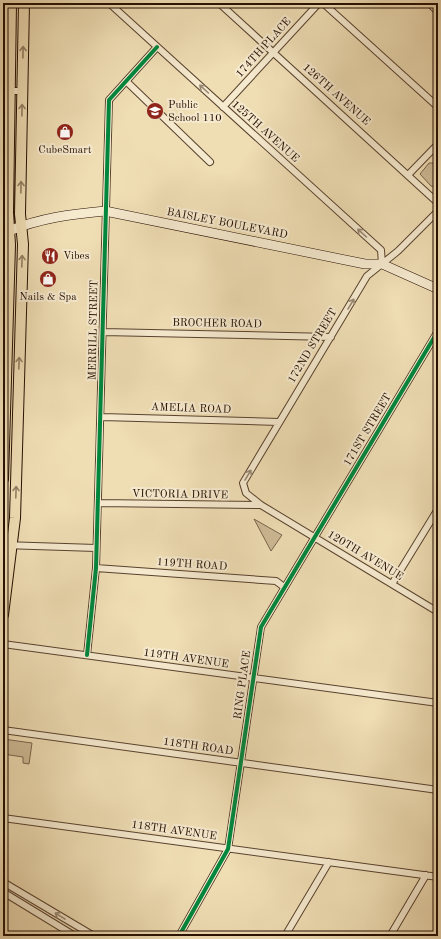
<svg xmlns="http://www.w3.org/2000/svg" width="441" height="939" font-family="'Old Standard TT',serif">
<style>
.green{fill:#cdba96;stroke:#7a644c}
.lines{fill:none;stroke-linecap:round;stroke-linejoin:round}
.minor-casing{stroke:#58422e;stroke-width:8}
.secondary-casing{stroke:#260f02;stroke-width:10}
.primary-casing{stroke:#260f02;stroke-width:12}
.minor{stroke:#f5e9ce;stroke-width:6}
.secondary{stroke:#f5e9ce;stroke-width:9}
.primary{stroke:#efddb4;stroke-width:10}
.cycleway-casing{stroke:#f5e9ce;stroke-width:6}
.cycleway{stroke:#00873e;stroke-width:4}
.oneway{stroke:#958064}
.oneway2{stroke:#988772}
.labels{text-anchor:middle;dominant-baseline:central;stroke-width:4;stroke-linejoin:round;paint-order:stroke}
.street-label{font-size:11px;fill:#260f02;stroke:#f5e9ce}
.poi-label{font-size:11px;fill:#260f02;stroke:#f5e9ce;text-anchor:start}
</style>
<rect width="100%" height="100%" fill="#efddb4"/>
<filter id="stains"><feTurbulence type="fractalNoise" baseFrequency=".005" numOctaves="4"/><feColorMatrix values="0 0 0 0 .2 0 0 0 0 .09 0 0 0 0 .02 0 0 0 .5 -.17"/></filter>
<radialGradient id="worn" r=".72"><stop offset=".6" stop-color="#630" stop-opacity="0"/><stop offset="1" stop-color="#630" stop-opacity=".3"/></radialGradient>
<path class="green" d="M429,163h4l2,3 2,23 -6,-3 -11,-12z
M254,519l28,16 -11,16z
M3,739l29,4 -3,21 -6,-1v-6l-20,-3z"/>
<g class="lines">
<g class="minor-casing">
<path id="minor" d="M109,3l272,247 1,14
M219,3l219,200
M323,3l115,104
M429,3l9,9
M126,81l84,81
M3,91h19
M223,107l96,-104
M408,175l30,-31
M438,211l-40,40 -31,25 -124,207 3,10 15,12 177,107
M103,332l228,5
M102,417l177,5
M98,503l163,2
M3,545l93,3
M96,568l180,13 8,6
M392,584l46,-75
M3,644l435,59
M87,655l9,-87 13,-468 48,-53
M3,730l435,60
M3,818l435,59
M3,882l91,54
M3,892l72,44
M179,936l49,-87 33,-222 177,-296
M285,936l44,-74
M390,936l36,-61"/>
</g>
<g class="secondary-casing">
<path id="secondary" d="M9,231c31,-13 63,-17 96,-20l260,53h17l56,25"/>
</g>
<g class="primary-casing">
<path id="primary" d="M3,479l7,-234 -2,-33 3,-209
M3,615l12,-97 8,-274 -3,-30 4,-211"/>
</g>
<use href="#minor" class="minor"/>
<use href="#secondary" class="secondary"/>
<use href="#primary" class="primary"/>
<g class="cycleway-casing">
<path id="cycleway" d="M87,655l9,-87 13,-468 48,-53
M179,936l49,-87 33,-222 177,-296"/>
</g>
<use href="#cycleway" class="cycleway"/>
</g>
<defs><path id="oneway-shaft" d="M-6 0H5M1.5-3L5.5 0L1.5 3" fill="none" stroke-width="1.6" stroke-linecap="round" stroke-linejoin="round"/></defs>
<g class="oneway">
<use href="#oneway-shaft" transform="translate(23 52) rotate(-89)"/>
<use href="#oneway-shaft" transform="translate(22 110) rotate(-89)"/>
<use href="#oneway-shaft" transform="translate(21 187) rotate(-89)"/>
<use href="#oneway-shaft" transform="translate(22 261) rotate(-88)"/>
<use href="#oneway-shaft" transform="translate(19 363) rotate(-88)"/>
<use href="#oneway-shaft" transform="translate(16 492) rotate(-88)"/>
</g>
<g class="oneway2">
<use href="#oneway-shaft" transform="translate(204 89) rotate(-138)"/>
<use href="#oneway-shaft" transform="translate(362 233) rotate(-138)"/>
<use href="#oneway-shaft" transform="translate(351 304) rotate(-59)"/>
<use href="#oneway-shaft" transform="translate(248 475) rotate(-59)"/>
<use href="#oneway-shaft" transform="translate(60 916) rotate(-149)"/>
</g>
<defs>
<g id="school-disc" transform="scale(0.9)"><circle r="9.5" fill="#8f2418" stroke="#f5e9ce"/><path d="M0-5L7-2L0 1L-7-2ZM-4 1L0 2.5L4 1V4Q0 6-4 4Z" fill="#fff"/></g>
<g id="shop-disc" transform="scale(0.9)"><circle r="9.5" fill="#8f2418" stroke="#f5e9ce"/><path d="M-5-2.5h2.3a2.7 3.5 0 0 1 5.4 0H5L5.5 6h-11ZM-1.5-2.5h3a1.5 2.3 0 0 0-3 0Z" fill="#fff"/></g>
<g id="restaurant-disc" transform="scale(0.9)"><circle r="9.5" fill="#8f2418" stroke="#f5e9ce"/><path d="M-5-6h1v4h1v-4h1v4h1v-4h1v5L-1.5 .5V6h-2V.5L-5-1ZM5-6V6H3V1.5H1.5Q1.5-4 5-6Z" fill="#fff"/></g>
</defs>
<g fill-rule="evenodd">
<use href="#school-disc" x="155" y="111"/>
<use href="#shop-disc" x="65" y="132"/>
<use href="#restaurant-disc" x="50" y="256"/>
<use href="#shop-disc" x="48" y="279"/>
</g>
<g class="labels">
<g class="street-label">
<text transform="translate(264 48) rotate(-48)">174TH PLACE</text>
<text transform="translate(336 95) rotate(42)">126TH AVENUE</text>
<text transform="translate(265 132) rotate(42)">125TH AVENUE</text>
<text transform="translate(227 224) rotate(11)">BAISLEY BOULEVARD</text>
<text transform="translate(217 324) rotate(1)">BROCHER ROAD</text>
<text transform="translate(94 330) rotate(-89)">MERRILL STREET</text>
<text transform="translate(313 346) rotate(-59)">172ND STREET</text>
<text transform="translate(191 409) rotate(2)">AMELIA ROAD</text>
<text transform="translate(368 430) rotate(-59)">171ST STREET</text>
<text transform="translate(180 495) rotate(1)">VICTORIA DRIVE</text>
<text transform="translate(365 556) rotate(31)">120TH AVENUE</text>
<text transform="translate(192 565) rotate(4)">119TH ROAD</text>
<text transform="translate(186 659) rotate(8)">119TH AVENUE</text>
<text transform="translate(243 685) rotate(-82)">RING PLACE</text>
<text transform="translate(198 747) rotate(8)">118TH ROAD</text>
<text transform="translate(174 831) rotate(8)">118TH AVENUE</text>
</g>
<g class="poi-label">
<text x="168" y="105">Public<tspan x="168" dy="13">School 110</tspan></text>
<text x="65" y="150" text-anchor="middle">CubeSmart</text>
<text x="63" y="256">Vibes</text>
<text x="48" y="297" text-anchor="middle">Nails &amp; Spa</text>
</g>
</g>
<rect width="441" height="939" fill="none" stroke="#efddb4" stroke-width="16"/>
<rect x="4" y="4" width="433" height="931" fill="none" stroke="#260f02" stroke-width="2"/>
<rect x="8" y="8" width="425" height="923" fill="none" stroke="#260f02"/>
<rect width="100%" height="100%" filter="url(#stains)"/>
<rect width="100%" height="100%" fill="url(#worn)"/>
</svg>
